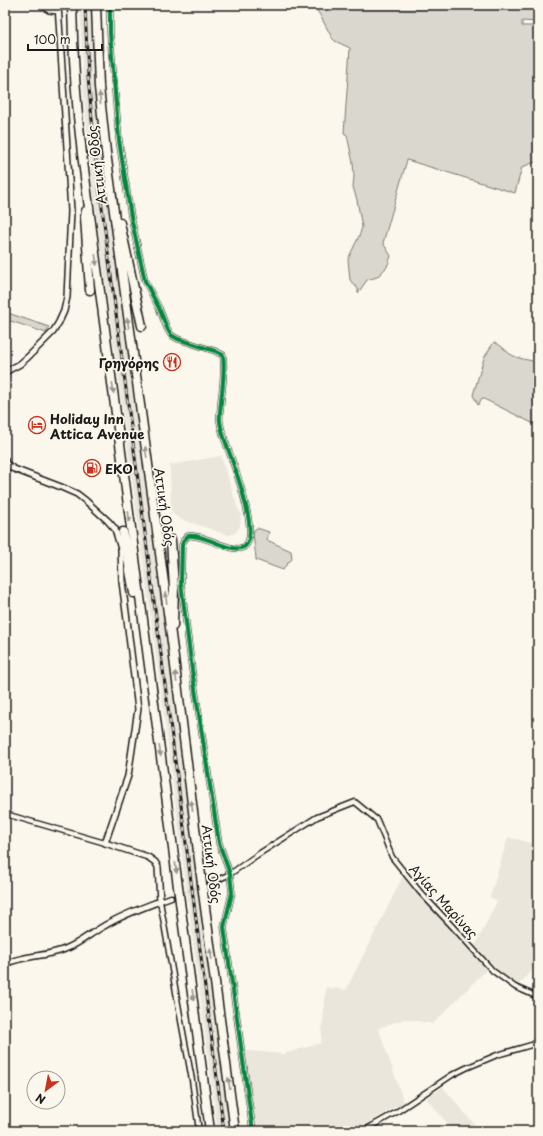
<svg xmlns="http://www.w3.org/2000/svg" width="543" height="1136" font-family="'Playpen Sans',sans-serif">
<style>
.built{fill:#eae6dc}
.green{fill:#dad7ce;stroke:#7b7a75}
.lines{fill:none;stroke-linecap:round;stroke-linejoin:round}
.minor-tunnel{stroke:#dad6cd;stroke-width:4;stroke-dasharray:4 2;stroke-linecap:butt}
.minor-casing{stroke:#1c1c1c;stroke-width:7}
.tertiary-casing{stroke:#1c1c1c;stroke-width:8}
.motorway-casing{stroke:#1c1c1c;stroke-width:11}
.minor{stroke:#fbf7ec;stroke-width:4}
.tertiary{stroke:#fbf7ec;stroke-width:5}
.motorway{stroke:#fbf7ec;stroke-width:8}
.rail-casing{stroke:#1c1c1c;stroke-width:3}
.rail{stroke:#fbf7ec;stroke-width:1.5;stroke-dasharray:4.5;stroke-linecap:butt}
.cycleway-casing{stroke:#fbf7ec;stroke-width:6}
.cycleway{stroke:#00873e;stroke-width:4}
.oneway{fill:#97948e}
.labels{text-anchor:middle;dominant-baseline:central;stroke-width:3.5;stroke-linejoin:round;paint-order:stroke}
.street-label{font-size:13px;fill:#1c1c1c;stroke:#fbf7ec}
.poi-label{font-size:13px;font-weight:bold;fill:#1c1c1c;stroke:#fbf7ec;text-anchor:start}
</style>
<rect width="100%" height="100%" fill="#fbf7ec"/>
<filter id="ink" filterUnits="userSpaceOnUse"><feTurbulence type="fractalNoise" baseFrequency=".025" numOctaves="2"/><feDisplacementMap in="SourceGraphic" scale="8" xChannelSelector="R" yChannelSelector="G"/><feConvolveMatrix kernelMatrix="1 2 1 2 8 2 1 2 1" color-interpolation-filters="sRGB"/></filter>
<g filter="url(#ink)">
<path class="built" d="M80,5h11l1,60 10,82 24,195 51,376 53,413h-13l-4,-37 -48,-371 -72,-533 -10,-103z
M221,456l17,53 3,4 -1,13 -3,5 -4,3 -5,1 -48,-16 -6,-4 -3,-5 -1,-45z
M508,837l30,8v119l-21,22 -13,-10 -12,-12 -59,60 -28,-5 -27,9 26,74 -50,29h-100l-13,-81 42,4 38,-11 5,-56 20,3 57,-114 65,73 8,-5 21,-43 -7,-4z
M443,1087l37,44h-26l-28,-33z"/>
<path class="green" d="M313,5h225v17l-16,-1v5h16v135l-16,6 -7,26 -108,-33 -24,83 8,13 -4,11 -10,10 -10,3 -9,13v-4l-8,-9 -2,-21 12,-25 2,-7 -5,-27 -4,-13 1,-11 -1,-13 -6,-28 -3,-2 6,-85 -15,-7 -3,-3 -12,-23z
M5,312l44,15 -3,6 -41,-14z
M494,342c7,3 10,7 16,12 8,5 19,6 28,8v64l-56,-28 -4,7 -5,-10 11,-37z
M257,528l12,4 -2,8 24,11 1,8 -6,6 -3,5 -27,-10c0,-9 -4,-23 -2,-30z"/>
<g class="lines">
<path class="minor-tunnel" d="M171,897l40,-14"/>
<g class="minor-casing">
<path id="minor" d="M110,5v28l9,107 12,77 14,64 14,27 8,20 4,7 7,4 37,12 8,4c2,15 0,31 -2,46 0,6 -2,14 -1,21 2,13 8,26 12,38 5,14 28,78 12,87 -14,7 -40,-14 -56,-11l-4,4 -2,5 -1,38 11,87 27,173 11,31 2,19 -8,34 29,204
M5,814l4,1 96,28
M211,883l19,-9 27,-19 60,-38 38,-15 22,18 15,37 28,35 32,34 41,45 22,16 23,10
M171,897l-11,4 21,120 11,59 7,51
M363,1131l32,-18 57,-38 14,-7 31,-13 41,-12"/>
</g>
<g class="tertiary-casing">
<path id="tertiary" d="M42,5l7,5 9,1
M5,372l15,-8 8,-7 25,-25 6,-10 5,-11 3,-14 4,-86 -13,-206
M5,460v3l4,3 5,3 47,18 16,7 9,7 22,20 7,8 6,20 1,33 5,38 11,89 -10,67 -23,67 43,14 7,5 3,5 2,34c-18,7 -38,14 -56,25 -13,7 -25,18 -39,23 -19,8 -41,6 -60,15"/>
</g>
<g class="motorway-casing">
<path id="motorway" d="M72,5c1,50 4,99 10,149l128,977
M96,5l3,82 7,65 67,498 31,250 31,231
M86,211l-1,6 5,73
M120,223l22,103
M123,532l11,61
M171,540l3,48 -1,38"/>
</g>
<use href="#minor" class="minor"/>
<use href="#tertiary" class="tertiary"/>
<use href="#motorway" class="motorway"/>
<g class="rail-casing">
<path id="rail" d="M85,5l3,72 8,85 128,969"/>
</g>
<use href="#rail" class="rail"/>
<g class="cycleway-casing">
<path id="cycleway" d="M110,5v28l9,107 12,77 14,64 14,27 8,20 4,7 7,4 37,12 8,4c2,15 0,31 -2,46 0,6 -2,14 -1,21 2,13 8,26 12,38 5,14 28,78 12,87 -14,7 -40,-14 -56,-11l-4,4 -2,5 -1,38 11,87 27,173 11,31 2,19 -8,34 29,204"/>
</g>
<use href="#cycleway" class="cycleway"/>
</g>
<defs><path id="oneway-solid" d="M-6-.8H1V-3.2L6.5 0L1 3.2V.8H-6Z"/></defs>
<g class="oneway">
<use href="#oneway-solid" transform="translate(100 98) rotate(-95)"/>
<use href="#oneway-solid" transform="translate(96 260) rotate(83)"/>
<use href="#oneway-solid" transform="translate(128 323) rotate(-98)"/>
<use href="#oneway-solid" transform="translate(113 388) rotate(83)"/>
<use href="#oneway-solid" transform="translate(146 452) rotate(-98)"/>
<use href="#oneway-solid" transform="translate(129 517) rotate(83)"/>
<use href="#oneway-solid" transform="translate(166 598) rotate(-98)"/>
<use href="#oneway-solid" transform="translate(176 677) rotate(-97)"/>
<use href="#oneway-solid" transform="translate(160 751) rotate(82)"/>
<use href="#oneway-solid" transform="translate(192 806) rotate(-97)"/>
<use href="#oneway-solid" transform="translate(176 868) rotate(83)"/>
<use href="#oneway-solid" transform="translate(211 954) rotate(-98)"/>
<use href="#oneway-solid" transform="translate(193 995) rotate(82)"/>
<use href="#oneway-solid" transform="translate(229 1083) rotate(-98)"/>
</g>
</g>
<defs>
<g id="restaurant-ring" transform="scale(0.9)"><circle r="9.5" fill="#fbf7ec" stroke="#c8321e" stroke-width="1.5"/><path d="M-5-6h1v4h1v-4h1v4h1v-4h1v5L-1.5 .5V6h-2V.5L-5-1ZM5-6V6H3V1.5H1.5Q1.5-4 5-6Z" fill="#c8321e"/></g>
<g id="hotel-ring" transform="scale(0.9)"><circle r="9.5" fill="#fbf7ec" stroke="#c8321e" stroke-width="1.5"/><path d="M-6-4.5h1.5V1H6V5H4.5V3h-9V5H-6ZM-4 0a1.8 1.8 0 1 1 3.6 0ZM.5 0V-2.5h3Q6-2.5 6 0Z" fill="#c8321e"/></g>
<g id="fuel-ring" transform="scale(0.9)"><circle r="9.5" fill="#fbf7ec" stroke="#c8321e" stroke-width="1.5"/><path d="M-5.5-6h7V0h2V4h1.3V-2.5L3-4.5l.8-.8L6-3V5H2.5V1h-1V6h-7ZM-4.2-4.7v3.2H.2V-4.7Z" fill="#c8321e"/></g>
</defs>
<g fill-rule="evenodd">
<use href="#restaurant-ring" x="172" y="362"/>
<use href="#hotel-ring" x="37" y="425"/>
<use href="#fuel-ring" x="92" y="468"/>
</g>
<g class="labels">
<g class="street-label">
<text transform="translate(96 165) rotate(-97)">Αττική Οδός</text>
<text transform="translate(165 507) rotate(82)">Αττική Οδός</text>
<text transform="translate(212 864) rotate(83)">Αττική Οδός</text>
<text transform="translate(444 901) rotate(48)">Αγίας Μαρίνας</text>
</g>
<g class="poi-label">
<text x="159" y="362" text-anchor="end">Γρηγόρης</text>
<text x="50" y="418">Holiday Inn<tspan x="50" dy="15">Attica Avenue</tspan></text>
<text x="105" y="468">EKO</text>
</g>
</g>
<rect width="543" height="1136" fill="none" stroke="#fbf7ec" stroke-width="20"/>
<rect x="10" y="10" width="523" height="1116" fill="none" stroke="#1c1c1c" stroke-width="1.5" filter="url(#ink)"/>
<g transform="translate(46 1090) rotate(212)"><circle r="19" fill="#fbf7ec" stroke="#a29f99"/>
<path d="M0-3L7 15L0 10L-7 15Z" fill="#c8321e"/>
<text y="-6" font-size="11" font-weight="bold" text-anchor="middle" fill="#1c1c1c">N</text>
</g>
<path d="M28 44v6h74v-6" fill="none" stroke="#1c1c1c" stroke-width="2"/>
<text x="34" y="44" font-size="12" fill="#1c1c1c" stroke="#fbf7ec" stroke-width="3" paint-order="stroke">100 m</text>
</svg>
